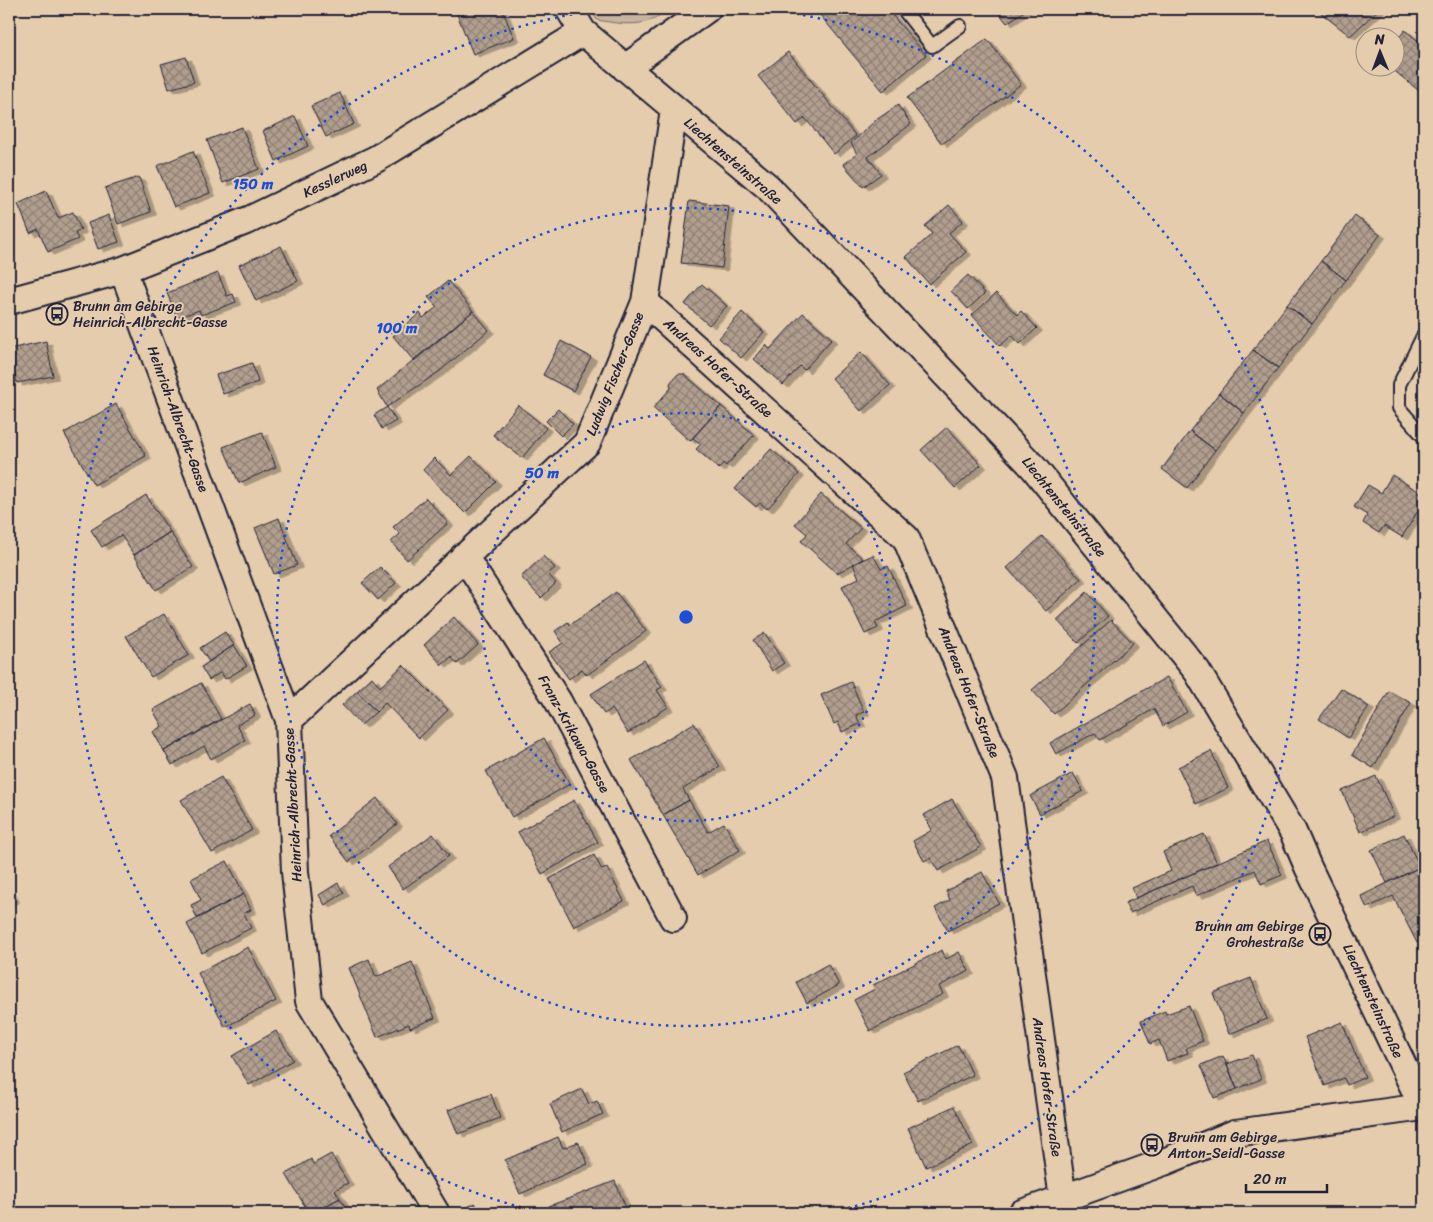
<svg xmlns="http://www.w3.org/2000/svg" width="1433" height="1222" font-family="Sriracha,sans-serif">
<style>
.green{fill:#c8b39c;stroke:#756a6c}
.building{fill:url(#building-cross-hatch);stroke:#22223b;filter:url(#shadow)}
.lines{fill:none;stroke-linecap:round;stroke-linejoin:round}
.service-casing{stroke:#22223b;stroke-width:16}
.minor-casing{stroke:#22223b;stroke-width:30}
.service{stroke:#e4ccac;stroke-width:12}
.minor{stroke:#e4ccac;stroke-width:26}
.ring{fill:none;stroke:#1d4ed8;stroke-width:2.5;stroke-dasharray:2.5 5}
.labels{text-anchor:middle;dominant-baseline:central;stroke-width:4;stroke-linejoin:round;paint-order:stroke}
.street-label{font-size:14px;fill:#22223b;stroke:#e4ccac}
.poi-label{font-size:14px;fill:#22223b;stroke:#e4ccac;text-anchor:start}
.centre{fill:#1d4ed8;stroke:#e4ccac;stroke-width:2.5}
.ring-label{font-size:15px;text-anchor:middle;font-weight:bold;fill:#1d4ed8;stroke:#e4ccac;stroke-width:4;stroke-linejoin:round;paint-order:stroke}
</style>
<defs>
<pattern id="building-cross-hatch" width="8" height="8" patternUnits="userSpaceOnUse" patternTransform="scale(1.25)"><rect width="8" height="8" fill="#b19f8e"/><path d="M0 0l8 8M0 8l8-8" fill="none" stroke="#908175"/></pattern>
<filter id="shadow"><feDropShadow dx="5.5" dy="3" stdDeviation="0" flood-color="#0004"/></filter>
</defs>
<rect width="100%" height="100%" fill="#e4ccac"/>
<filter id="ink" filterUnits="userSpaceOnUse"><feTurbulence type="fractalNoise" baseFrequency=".02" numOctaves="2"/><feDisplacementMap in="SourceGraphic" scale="10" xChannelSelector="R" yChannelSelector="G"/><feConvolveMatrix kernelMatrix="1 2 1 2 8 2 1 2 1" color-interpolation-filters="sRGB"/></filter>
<g filter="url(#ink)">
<path class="green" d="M590,9h81c-25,19 -44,16 -74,11z"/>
<path class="building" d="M455,9h47l12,29 -41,16z
M815,9h72l39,46 -43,36z
M996,9h31l-20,14z
M1316,9h63l-29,27z
M1405,30l19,16v49l-33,-27h5v-27z
M987,39l34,45 -79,60 -35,-46z
M788,52l68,84 -22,18 -29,-36 -8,6 -39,-48z
M186,57l8,25 -25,7 -8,-25z
M340,93l14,31 -28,13 -15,-31z
M898,105l13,19 -43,33 13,17 -18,13 -20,-23 14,-10 -6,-11 25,-23z
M295,116l13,30 -32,15 -13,-30z
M242,127l17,42 -36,14 -16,-43z
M193,151l17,42 -36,14 -17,-41z
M139,177l12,35 -33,12 -13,-36z
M46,191l12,27 15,-6 8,18 -6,3 3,6 -30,13 -10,-23 -8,4 -12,-29z
M689,201l40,5 -7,62 -41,-5z
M949,205l14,16 -14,12 17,19 -37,32 -23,-27 26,-23 -7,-8z
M109,215l10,27 -21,7 -10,-26z
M1355,216l25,19 -34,45 -25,-19z
M281,246l17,35 -42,20 -17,-36z
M1321,261l25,19 -34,44 -25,-19z
M218,273l9,23 6,-2 3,8 -35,13 -2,-5 -22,8 -10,-25z
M968,275l17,18 -17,16 -17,-18z
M448,281l25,30 -59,50 -21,-25 27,-23 3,5 14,-11 -9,-10z
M702,284l25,22 -18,19 -24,-21z
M996,293l21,22 4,-4 16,17 -17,16 -8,-9 -12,11 -28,-31z
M1287,305l25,19 -34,44 -25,-18z
M473,311l16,19 -49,41 -53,36 -10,-17z
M742,312l22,20 -23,26 -22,-20z
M803,313l29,26 -28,31 -4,-4 -17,19 -29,-26 12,-14 4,4z
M46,341l7,35 -36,7 -8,-34z
M561,341l30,16 -18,34 -30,-16z
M1253,350l25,18 -34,45 -25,-20z
M861,352l29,33 -29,26 -29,-33z
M252,363l6,19 -35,12 -7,-19z
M678,374h6l37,32 -31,35 -37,-33 18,-20 -1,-5z
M1219,393l25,20 -29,37 -25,-19z
M116,404l30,52 -52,29 -30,-52z
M518,405l28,23 -24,30 -29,-23z
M721,406l33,29 -28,31 -3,-3 -4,6 -23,-20 5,-5 -8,-6z
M387,407l9,14 -14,8 -8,-14z
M558,409l15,15 -12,12 -15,-15z
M947,427l34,38 -26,23 -34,-38z
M1190,431l25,19 -28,38 -25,-19z
M262,432l14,35 -37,16 -16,-36z
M771,449l28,25 -32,35 -7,-6 -4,4 -21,-18z
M471,456l25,26 -31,31 -42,-43 11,-12 17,17z
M1392,475l32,20v6l-22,36 -18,-11 -5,7 -16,-10 4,-8 -13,-8 14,-22 13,8z
M821,494l40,34 -15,16 17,15 -26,14 -36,-32 6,-7 -12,-10z
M146,495l24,37 -36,23 -13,-20 -19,12 -11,-17z
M426,498l22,25 -41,37 -16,-18 9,-8 -7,-7z
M279,518l18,47 -23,9 -19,-46z
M170,532l23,35 -37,23 -22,-35z
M1042,536l39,43 -35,32 -39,-43z
M873,555l8,14 7,-3 19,40 -32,16 3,6 -13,6 -23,-48 17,-8 -6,-14z
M543,556l12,12 -7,6 8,9 -15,15 -20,-21z
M380,567l16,16 -18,17 -16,-17z
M616,592l30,39 -59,44 -5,-6 -13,10 -20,-27 14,-9 -8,-12 13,-9 2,3z
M1087,592l21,24 -30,27 -21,-23z
M164,614l25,41 -38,22 -25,-41z
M454,617l24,28 -21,19 -6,-7 -9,8 -18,-20z
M1111,620l22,23 -79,71 -22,-24z
M225,632l9,13 -25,17 -9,-14z
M765,633l19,30 -12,8 -19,-31z
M234,645l13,21 -22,13 -4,-7 -12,8 -8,-13z
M644,660l18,27 -5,3 11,17 -40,26 -16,-24 -8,5 -13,-20z
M403,665l45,45 -29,28 -34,-35 -9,9 -19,-21 15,-14 8,10z
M1167,677l20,35 -24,14 -9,-17 -54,31 -5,-7 -39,21 -6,-11z
M851,682l13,30 -8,3 4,9 -18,8 -4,-10 -4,2 -13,-29z
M201,683l20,36 -57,32 -11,-19 9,-6 -9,-16z
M1341,688l28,19 -21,31 -29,-19z
M357,691l19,21 -15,13 -19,-20z
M1389,691l22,12 -38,65 -21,-13z
M250,704l5,11 -18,10 8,15 -34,19 -7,-13 -32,19 -8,-14z
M694,723l26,44 -37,22 6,11 -26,15 -32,-55z
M544,738l26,46 -58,33 -26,-46z
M1211,751l17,37 -32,16 -18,-37z
M1073,773l10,18 -43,23 -10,-18z
M1376,776l18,40 -34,16 -18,-41z
M221,777l31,53 -40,23 -31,-53z
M377,798l20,26 -48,38 -20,-26z
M952,799l29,48 -43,24 -8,-13 -6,3 -11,-20 19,-11 -8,-15z
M574,800l24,42 -56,32 -24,-42z
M689,800l19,32 16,-9 16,27 -42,25 -35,-60z
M433,834l16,22 -46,33 -15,-22z
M1204,834l13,29 -81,35 -4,-10 39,-17 -8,-19z
M1404,834l16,33 -33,16 -16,-33z
M1267,841l15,34 -21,9 -6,-14 -59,26 -4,-10 -62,27 -5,-10z
M594,855l8,15 5,-2 17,33 -50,26 -25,-48z
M227,861l17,33 -47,24 -6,-13 10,-5 -10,-21z
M1424,865v75l-7,3 -24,-47 -26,12 -6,-12z
M982,872l17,31 -51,28 -13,-23 15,-8 -4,-9z
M338,883l6,10 -19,12 -6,-10z
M9,890l5,9 -5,3z
M244,894l7,16 -7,3 7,15 -49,25 -15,-29z
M248,947l28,54 -51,26 -27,-54z
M942,950l4,9 13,-7 10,19 -30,15 4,8 -73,37 -16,-31 21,-11 -2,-4z
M369,959l7,18 36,-15 23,56 -25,10 -1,-4 -32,13 -28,-69z
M828,964l11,21 -32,18 -11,-21z
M1251,978l16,41 -38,15 -16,-41z
M1189,1006l14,35 -17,7 2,5 -21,8 -8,-21 -9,4 -9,-23 24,-10 1,3z
M1342,1022l23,55 -18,8 -3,-7 -19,8 -20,-49z
M276,1031l17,29 -44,25 -17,-29z
M958,1045l15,30 -55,26 -15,-29z
M1252,1055l9,24 -24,10 -10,-25z
M1223,1056l14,33 -23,9 -13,-33z
M582,1089l7,15 8,-3 6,13 -41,18 -12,-28z
M491,1094l9,24 -42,16 -10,-24z
M954,1106l19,39 -47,22 -18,-39z
M558,1137l5,11 15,-6 10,22 -68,30 -15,-34z
M331,1154l17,29 -13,7 5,8 -27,15h-4l-23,-39 25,-15 2,5z
M615,1181l13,32h-76l-3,-7z
M340,1198l9,15h-36z
M475,1203l6,10h-24z"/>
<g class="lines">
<g class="service-casing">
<path id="service" d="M903,9l29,37 28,-20
M1424,334l-25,51v23l25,29"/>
</g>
<g class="minor-casing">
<path id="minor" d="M569,9l14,23 185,155 266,281 163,203 96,161 15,35 116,242
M625,68l82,-59
M123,270l166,450 6,152 14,129 127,212
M9,301l114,-31 128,-51 125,-60 207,-127
M645,302l261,236 99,240 58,421
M464,556l94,145 115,217
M289,720l298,-277 58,-141 29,-192
M1022,1213l142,-51 71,-29 188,-26"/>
</g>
<use href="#service" class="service"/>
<use href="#minor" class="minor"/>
</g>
</g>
<g class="ring">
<circle cx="686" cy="617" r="204"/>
<circle cx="686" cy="617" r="409"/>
<path d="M543 1213A613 613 0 0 1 606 9M766 9A613 613 0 0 1 829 1213"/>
</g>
<defs>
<g id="bus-ring" transform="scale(1.125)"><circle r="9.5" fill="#e4ccac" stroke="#22223b" stroke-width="1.5"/><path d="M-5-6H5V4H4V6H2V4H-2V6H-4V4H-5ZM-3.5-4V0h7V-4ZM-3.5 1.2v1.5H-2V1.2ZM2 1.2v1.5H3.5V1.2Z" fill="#22223b"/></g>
</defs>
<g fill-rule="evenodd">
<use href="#bus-ring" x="57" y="314"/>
<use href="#bus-ring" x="1320" y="934"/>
<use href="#bus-ring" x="1152" y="1145"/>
</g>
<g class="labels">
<g class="street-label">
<text transform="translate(733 161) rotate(41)">Liechtensteinstraße</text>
<text transform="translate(335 179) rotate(-25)">Kesslerweg</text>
<text transform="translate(718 368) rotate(42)">Andreas Hofer-Straße</text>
<text transform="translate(615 374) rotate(-68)">Ludwig Fischer-Gasse</text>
<text transform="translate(178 419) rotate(70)">Heinrich-Albrecht-Gasse</text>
<text transform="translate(1064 507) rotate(51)">Liechtensteinstraße</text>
<text transform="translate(969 692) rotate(68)">Andreas Hofer-Straße</text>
<text transform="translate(574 734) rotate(61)">Franz-Krikawa-Gasse</text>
<text transform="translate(293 805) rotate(-93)">Heinrich-Albrecht-Gasse</text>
<text transform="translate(1373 1001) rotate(65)">Liechtensteinstraße</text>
<text transform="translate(1047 1087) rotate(82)">Andreas Hofer-Straße</text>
</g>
<g class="poi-label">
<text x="73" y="306">Brunn am Gebirge<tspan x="73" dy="16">Heinrich-Albrecht-Gasse</tspan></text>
<text x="1304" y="926" text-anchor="end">Brunn am Gebirge<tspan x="1304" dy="16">Grohestraße</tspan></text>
<text x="1168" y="1137">Brunn am Gebirge<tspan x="1168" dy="16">Anton-Seidl-Gasse</tspan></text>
</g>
</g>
<circle cx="686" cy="617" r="8" class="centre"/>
<g class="ring-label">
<text x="253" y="189">150 m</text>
<text x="397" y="333">100 m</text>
<text x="542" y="478">50 m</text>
</g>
<rect width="1433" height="1222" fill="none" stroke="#e4ccac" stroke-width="30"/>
<rect x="15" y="15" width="1403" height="1192" fill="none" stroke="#22223b" stroke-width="2" filter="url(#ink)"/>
<g transform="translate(1380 52) rotate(359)"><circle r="24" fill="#e4ccac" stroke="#96887f"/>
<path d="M0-4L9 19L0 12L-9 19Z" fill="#22223b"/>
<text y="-8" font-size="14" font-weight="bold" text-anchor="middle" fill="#22223b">N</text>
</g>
<path d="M1246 1184v8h81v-8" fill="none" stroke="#22223b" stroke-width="2.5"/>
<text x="1253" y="1184" font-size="15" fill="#22223b" stroke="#e4ccac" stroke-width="4" paint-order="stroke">20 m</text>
</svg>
